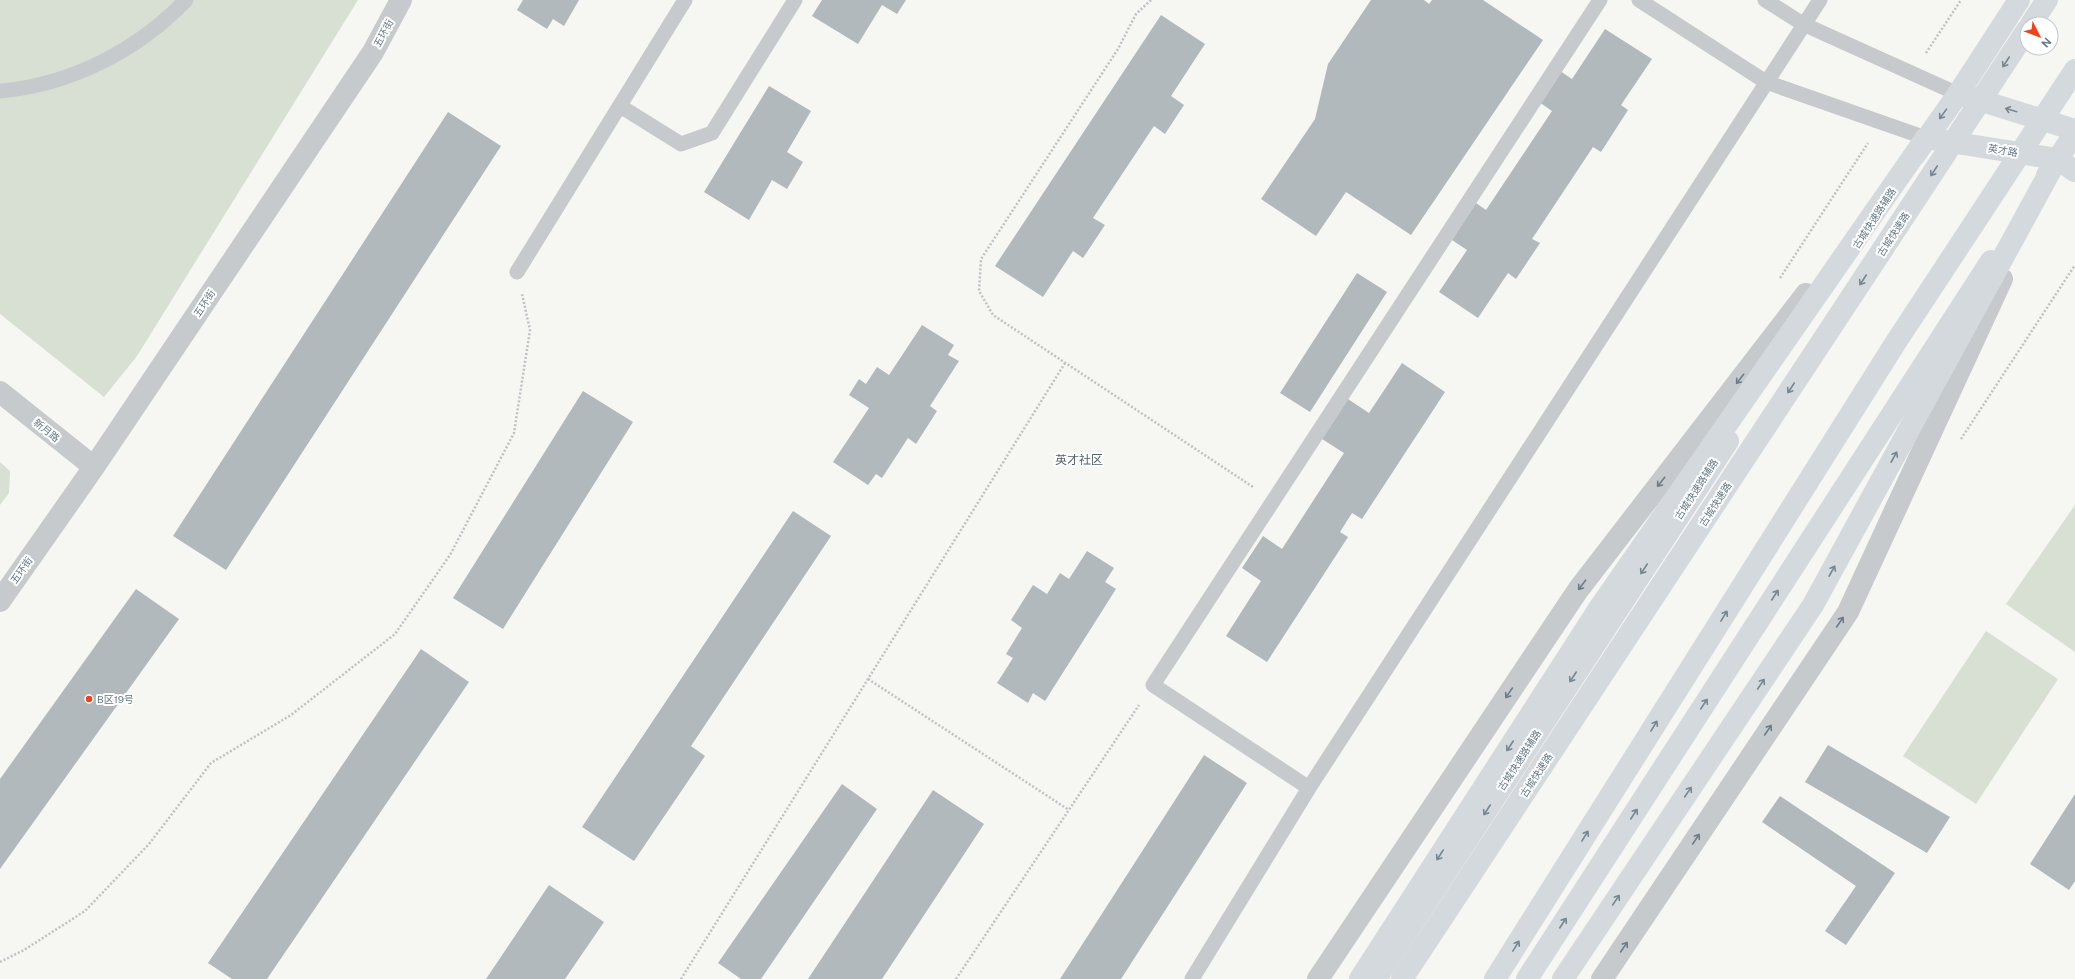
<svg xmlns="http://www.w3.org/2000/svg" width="2075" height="979" font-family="'Public Sans','Noto Sans SC',sans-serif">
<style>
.green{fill:#d8dfd3}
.building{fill:#b1b9bd}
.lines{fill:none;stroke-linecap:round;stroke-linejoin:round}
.path{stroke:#bfc2c4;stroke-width:2.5;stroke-dasharray:2 2;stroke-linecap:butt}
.service{stroke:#c6cacd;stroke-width:15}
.minor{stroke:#c6cacd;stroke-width:22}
.secondary{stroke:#d4d9dd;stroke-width:22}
.primary{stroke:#d4d9dd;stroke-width:22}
.trunk{stroke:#d4d9dd;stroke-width:22}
.oneway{stroke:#748793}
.oneway2{stroke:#687c8a}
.poi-dot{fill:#ef421a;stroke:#fff;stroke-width:1.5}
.labels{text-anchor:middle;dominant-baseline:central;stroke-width:4;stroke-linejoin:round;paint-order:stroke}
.street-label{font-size:10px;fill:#637886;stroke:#fff}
.poi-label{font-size:10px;fill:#637886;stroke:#fff;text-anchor:start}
.quarter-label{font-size:12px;fill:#52616a;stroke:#fff}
</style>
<rect width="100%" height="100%" fill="#f6f6f3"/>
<path class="green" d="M0,0h358l-221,356 -33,41 -104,-83z
M0,462l10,9 -1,22 -9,12z
M2075,505v147l-69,-48z
M1986,631l72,48 -82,125 -73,-48z"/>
<path class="building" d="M523,0h56l-15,26 -11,-7 -6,10 -30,-19z
M822,0h84l-9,14 -15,-9 -24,39 -46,-28z
M1371,0h53l5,4 3,-4h51l60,40 -132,195 -65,-43 -30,44 -55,-37 54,-80 13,-55z
M1161,15l44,29 -34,52 13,9 -19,29 -11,-8 -61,92 12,7 -22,33 -10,-7 -30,46 -48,-31z
M1605,29l47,30 -31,46 7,5 -27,42 -8,-5 -61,92 8,4 -24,36 -8,-6 -30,45 -39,-26 28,-42 -15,-10 24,-37 10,7 66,-99 -13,-9 21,-31 12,8z
M769,86l42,25 -24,41 16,10 -16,27 -15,-9 -23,40 -45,-28z
M448,112l53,34 -275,424 -53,-34z
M1357,273l30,19 -77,120 -30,-19z
M922,325l32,20 -6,10 11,6 -29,45 7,5 -21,33 -8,-6 -26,40 -6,-4 -8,11 -35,-23 36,-54 -20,-13 10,-16 7,5 11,-17 12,8z
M1402,363l43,29 -83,127 -10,-6 -12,19 8,5 -81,125 -41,-26 35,-55 -19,-13 21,-32 19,13 62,-96 -22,-14 26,-40 21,14z
M583,391l50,31 -130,207 -50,-31z
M793,511l38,25 -140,210 14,10 -71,105 -52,-34z
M1087,551l27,17 -9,14 11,7 -71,112 -12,-8 -5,10 -31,-20 16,-25 -7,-4 16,-26 -11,-8 22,-35 14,9 13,-21 9,6z
M136,589l43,30 -179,250v-90z
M421,649l48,33 -202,297h-35l-24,-16z
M1828,745l122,72 -23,36 -122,-71z
M1204,755l43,28 -126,196h-61z
M842,784l35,25 -116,170h-20l-23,-16z
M933,790l51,34 -102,155h-74z
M2075,794v87l-6,9 -39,-26z
M1780,796l115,77 -49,72 -21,-14 31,-45 -94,-64z
M549,885l55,37 -39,57h-79z"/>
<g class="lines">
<path class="path" d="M1151,0l-15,14 -18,35 -137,210 -2,32 14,24 260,172
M1926,53l35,-53
M1780,278l88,-135
M1961,439l114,-174
M868,679l201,131
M0,962l24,-12 61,-39 64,-67 62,-81 80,-48 104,-81 55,-79 64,-122 16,-103 -8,-36
M681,979l384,-616
M956,979l183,-274"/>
<path class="service" d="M1639,0l127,82 160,56
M1765,0l38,24 155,70
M0,91c70,-6 137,-40 186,-91
M620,106l61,38 31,-11 83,-133
M517,272l168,-272
M1309,788l-156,-103 447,-685
M1192,979l117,-191 511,-788"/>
<path class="minor" d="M0,392l94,75
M0,601l94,-134 279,-415 28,-52
M1318,979l260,-389 228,-296
M1602,979l246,-367 154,-333"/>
<path class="secondary" d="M1963,95l112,35
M1926,138l131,21 18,12"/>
<path class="primary" d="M1915,155l43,-61 61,-94
M2047,175l28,-42
M1376,979l352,-538
M1527,979l464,-718"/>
<path class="trunk" d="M2031,24l16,-24
M1360,979l240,-372 326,-469
M1402,979l625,-949
M1495,979l401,-637 179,-272
M1563,979l250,-374 244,-446"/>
</g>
<defs><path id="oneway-shaft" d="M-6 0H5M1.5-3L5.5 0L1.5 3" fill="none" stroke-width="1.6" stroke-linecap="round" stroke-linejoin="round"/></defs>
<g class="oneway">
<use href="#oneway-shaft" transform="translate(2006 62) rotate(123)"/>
<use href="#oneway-shaft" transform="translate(2011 110) rotate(-163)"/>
<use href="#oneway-shaft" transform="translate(1943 114) rotate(126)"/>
<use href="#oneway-shaft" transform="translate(1934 171) rotate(123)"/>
<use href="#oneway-shaft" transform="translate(1863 280) rotate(123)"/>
<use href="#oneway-shaft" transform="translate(1791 388) rotate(123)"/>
<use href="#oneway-shaft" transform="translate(1894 457) rotate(-61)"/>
<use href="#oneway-shaft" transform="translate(1644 569) rotate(123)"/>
<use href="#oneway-shaft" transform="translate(1832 571) rotate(-61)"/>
<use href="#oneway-shaft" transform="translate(1775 595) rotate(-57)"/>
<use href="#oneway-shaft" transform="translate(1724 616) rotate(-58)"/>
<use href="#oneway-shaft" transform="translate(1573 677) rotate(123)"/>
<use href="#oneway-shaft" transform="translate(1761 684) rotate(-56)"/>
<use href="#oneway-shaft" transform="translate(1704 704) rotate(-57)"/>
<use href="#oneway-shaft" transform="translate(1654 726) rotate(-58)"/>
<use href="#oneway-shaft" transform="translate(1510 746) rotate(123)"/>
<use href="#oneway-shaft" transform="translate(1688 792) rotate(-56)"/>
<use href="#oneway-shaft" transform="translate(1487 810) rotate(123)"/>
<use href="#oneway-shaft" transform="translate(1634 814) rotate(-57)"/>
<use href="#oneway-shaft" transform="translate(1585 836) rotate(-58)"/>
<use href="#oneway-shaft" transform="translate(1440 855) rotate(123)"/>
<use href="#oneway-shaft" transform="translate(1616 900) rotate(-56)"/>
<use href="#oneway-shaft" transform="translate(1563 923) rotate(-57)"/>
<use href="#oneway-shaft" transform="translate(1516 946) rotate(-58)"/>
</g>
<g class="oneway2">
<use href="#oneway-shaft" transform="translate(1740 379) rotate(128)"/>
<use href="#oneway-shaft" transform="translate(1661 482) rotate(128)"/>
<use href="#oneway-shaft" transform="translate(1582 585) rotate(127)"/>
<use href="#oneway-shaft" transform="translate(1840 622) rotate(-56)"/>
<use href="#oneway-shaft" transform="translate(1509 693) rotate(124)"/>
<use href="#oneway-shaft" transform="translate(1768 730) rotate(-56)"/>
<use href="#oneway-shaft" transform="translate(1696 839) rotate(-56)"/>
<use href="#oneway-shaft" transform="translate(1624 947) rotate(-56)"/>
</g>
<circle class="poi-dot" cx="89" cy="699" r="4"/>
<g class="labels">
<g class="street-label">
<text transform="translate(383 33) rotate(-62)">五环街</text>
<text transform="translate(2003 150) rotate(9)">英才路</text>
<text transform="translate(1874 218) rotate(-57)">古城快速路辅路</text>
<text transform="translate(1893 234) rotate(-57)">古城快速路</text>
<text transform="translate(204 303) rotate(-56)">五环街</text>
<text transform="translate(47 430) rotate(39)">新月路</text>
<text transform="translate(1696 489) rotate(-57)">古城快速路辅路</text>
<text transform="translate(1715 504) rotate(-57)">古城快速路</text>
<text transform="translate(21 570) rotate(-55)">五环街</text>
<text transform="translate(1519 760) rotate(-57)">古城快速路辅路</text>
<text transform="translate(1536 775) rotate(-57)">古城快速路</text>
</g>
<g class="poi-label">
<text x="97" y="699">B区19号</text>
</g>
<g class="quarter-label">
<text x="1079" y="460">英才社区</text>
</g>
</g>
<g transform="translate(2039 36) rotate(132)"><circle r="19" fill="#ffffff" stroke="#c1c9cf"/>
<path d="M0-3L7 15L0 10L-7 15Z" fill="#ef421a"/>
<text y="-6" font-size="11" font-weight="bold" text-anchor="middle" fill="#637886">N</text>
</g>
</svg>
